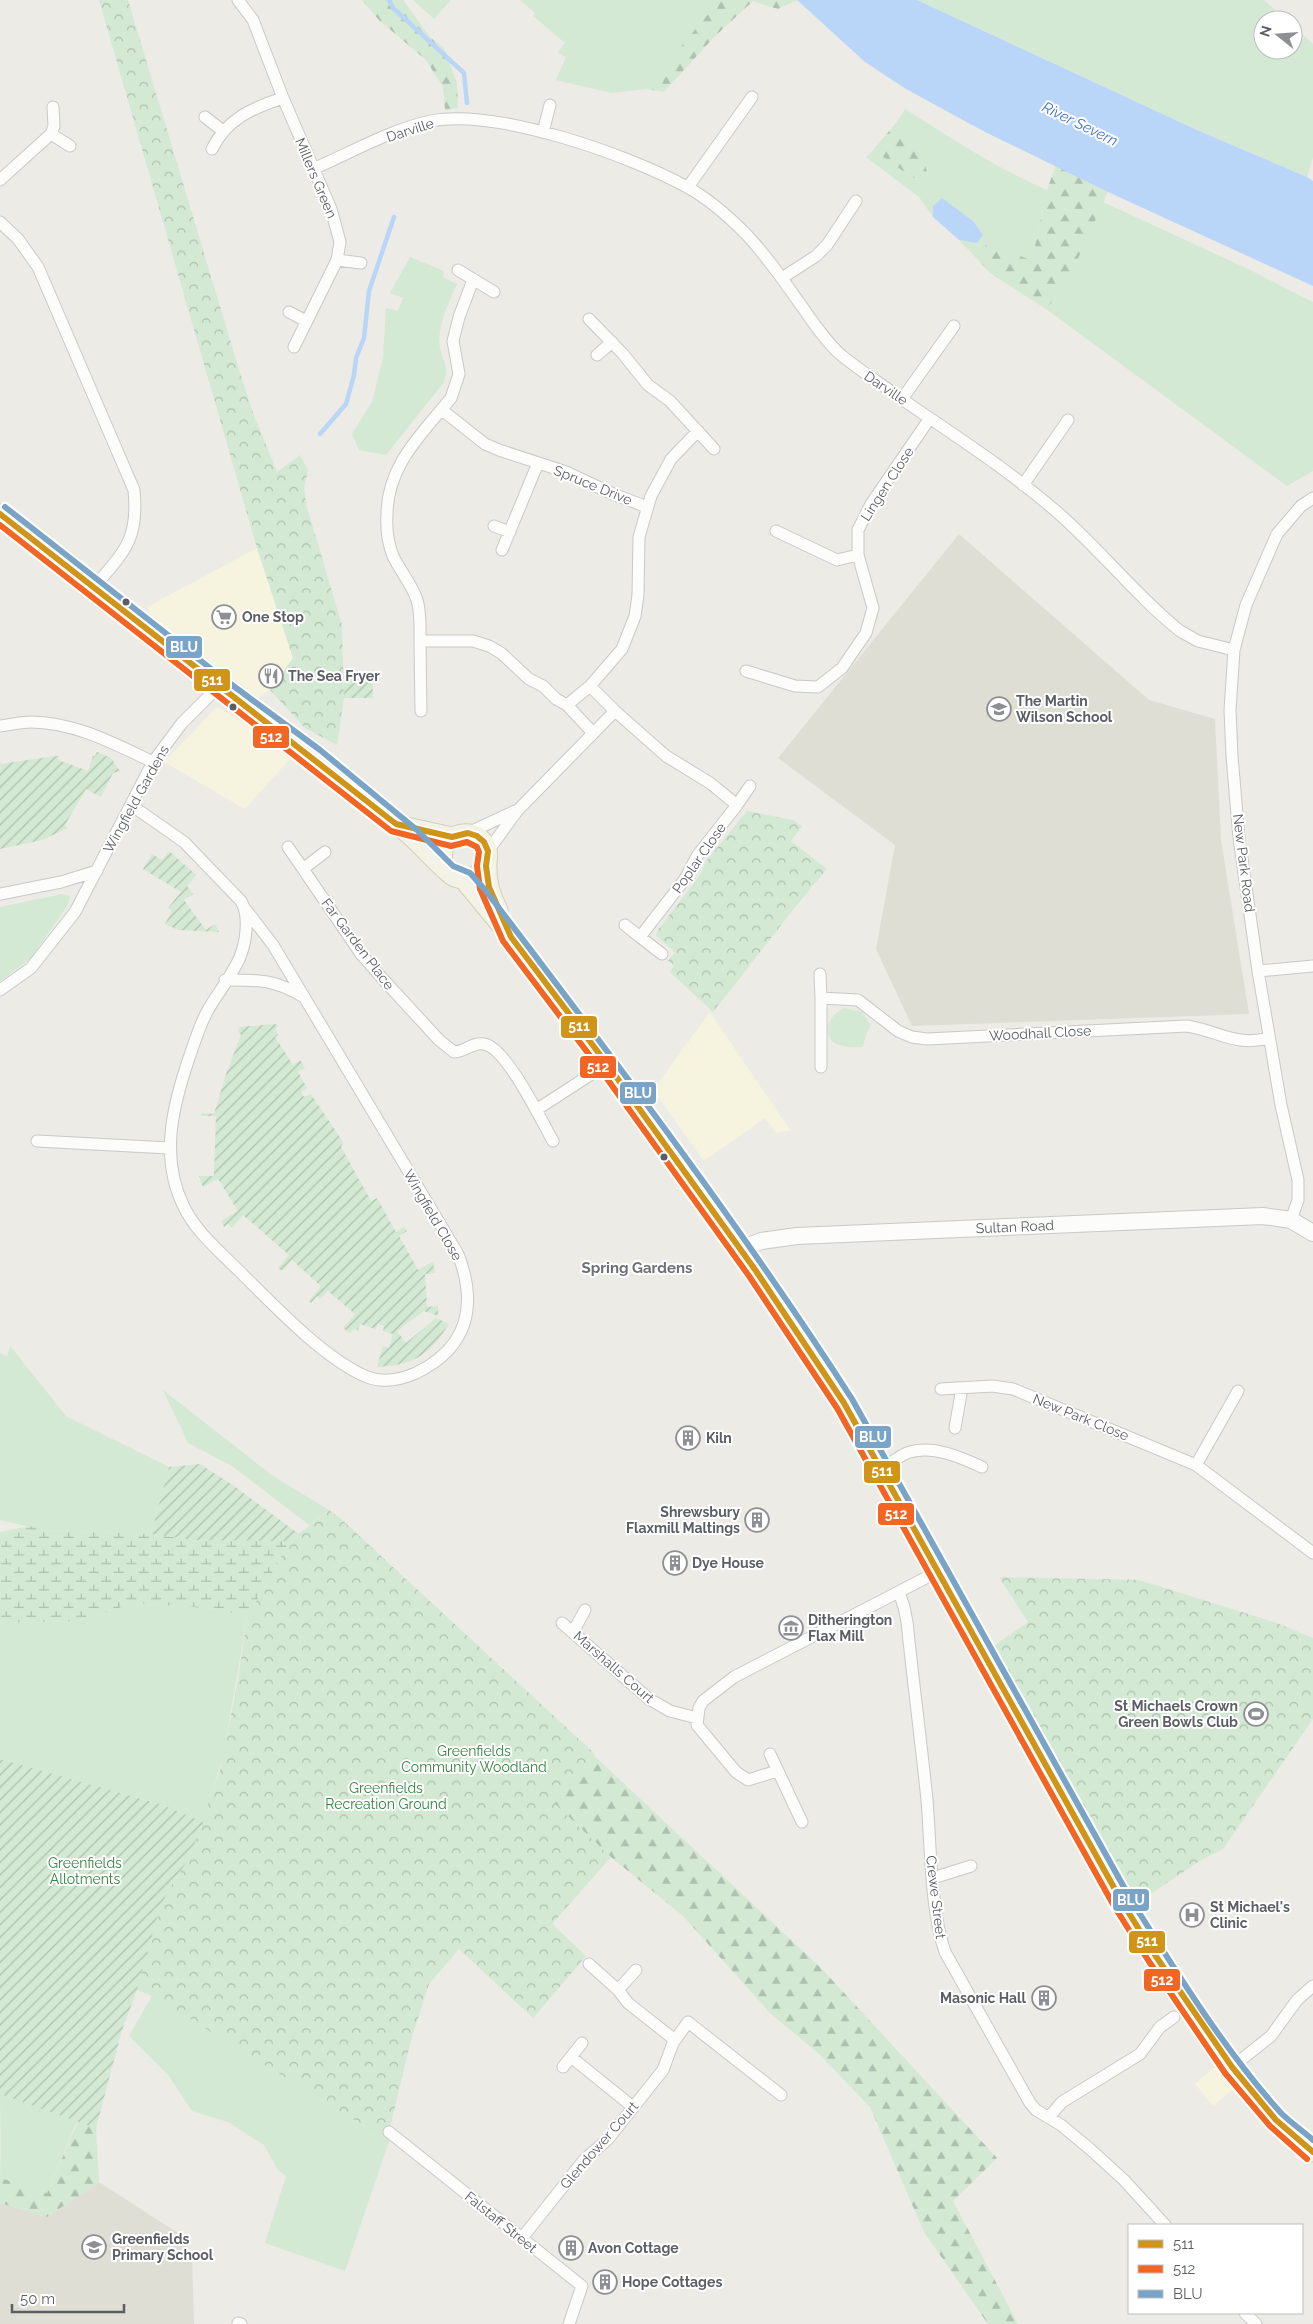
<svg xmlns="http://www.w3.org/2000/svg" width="1313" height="2324" font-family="Raleway,sans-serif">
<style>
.commercial{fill:#f6f3de}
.education{fill:#dfded5}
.grass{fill:#d3e9d3}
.forest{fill:url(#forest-firs)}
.wetland{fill:url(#wetland-marsh)}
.park{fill:url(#park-crowns)}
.garden{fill:url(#garden-furrows)}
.water{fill:#b9d6f8}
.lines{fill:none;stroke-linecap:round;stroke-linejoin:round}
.stream{stroke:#b9d6f8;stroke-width:4.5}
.street-casing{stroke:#c8c9c8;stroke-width:13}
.secondary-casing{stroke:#c8c9c8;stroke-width:18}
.primary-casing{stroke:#d5cfb3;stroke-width:21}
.street{stroke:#fcfcfb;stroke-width:11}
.secondary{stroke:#fcfcfb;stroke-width:16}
.primary{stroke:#f3f2e7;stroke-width:19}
.bus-1-casing{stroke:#fff;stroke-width:10}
.bus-2-casing{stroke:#fff;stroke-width:10}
.bus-3-casing{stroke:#fff;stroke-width:10}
.bus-1{stroke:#d09419;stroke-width:6}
.bus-2{stroke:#f26522;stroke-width:6}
.bus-3{stroke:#7aa4c7;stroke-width:6}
.bus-dot{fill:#5b5e64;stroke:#fff;stroke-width:2}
.labels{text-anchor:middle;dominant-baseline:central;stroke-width:4;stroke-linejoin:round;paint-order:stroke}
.street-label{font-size:14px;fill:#5b5e64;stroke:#fff}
.poi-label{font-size:14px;font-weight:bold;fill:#5b5e64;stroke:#fff;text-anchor:start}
.park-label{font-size:14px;fill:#31853f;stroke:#fff}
.water-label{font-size:15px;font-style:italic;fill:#4174c7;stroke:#fff}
.neighbourhood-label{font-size:15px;font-weight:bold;fill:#6c7076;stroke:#fff}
.line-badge{stroke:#fff;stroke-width:2}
.badge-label{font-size:14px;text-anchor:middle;font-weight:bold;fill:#fff}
</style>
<defs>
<pattern id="forest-firs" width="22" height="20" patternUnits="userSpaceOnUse" patternTransform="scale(1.25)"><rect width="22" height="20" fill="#d3e9d3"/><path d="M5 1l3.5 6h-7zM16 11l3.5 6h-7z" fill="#aec0af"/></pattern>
<pattern id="wetland-marsh" width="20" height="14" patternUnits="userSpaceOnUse" patternTransform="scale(1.25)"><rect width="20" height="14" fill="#d3e9d3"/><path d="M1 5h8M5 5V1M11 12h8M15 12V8" fill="none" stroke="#aec0af"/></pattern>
<pattern id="park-crowns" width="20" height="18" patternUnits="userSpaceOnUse" patternTransform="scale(1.25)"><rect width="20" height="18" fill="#d3e9d3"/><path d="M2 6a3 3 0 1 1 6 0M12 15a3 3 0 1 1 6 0" fill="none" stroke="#aec0af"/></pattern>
<pattern id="garden-furrows" width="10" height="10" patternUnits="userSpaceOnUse" patternTransform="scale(1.25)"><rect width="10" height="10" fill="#d3e9d3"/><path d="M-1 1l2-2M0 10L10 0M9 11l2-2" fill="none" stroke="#aec0af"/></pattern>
</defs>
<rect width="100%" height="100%" fill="#ecebe6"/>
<path class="commercial" d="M257,548l36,110 -23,32 -11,8 -92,-69 -16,-14 -4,-8z
M217,707l19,10 54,42 -45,50 -81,-47z
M710,1012l80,118 -14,3 -11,-15 -61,43 -51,-71z
M1217,2065l19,22 -23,19 -18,-22z"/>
<path class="education" d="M959,534l190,166 66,19 6,121 28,174 -337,12 -36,-77 19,-104 -117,-87z
M99,2182l85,55 8,20 2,67h-194v-121l47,14z"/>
<path class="grass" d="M413,0h38l-17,19z
M520,0h183l10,8 -67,81 -35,4 -55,-13 10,-23 -8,-5 7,-9 -32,-27 2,-3z
M917,0h347l22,20h-23v30h30v-24l20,18v113l-6,20 -110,-47z
M905,109c46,29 91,59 142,81l-12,56 -7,13 -41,-16 -9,17 -19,-20 18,3 6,-8 -10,-14 -31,-22 -9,7v11l-14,-20 -53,-40 7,-7 40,28 16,-3c-5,-7 -2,-12 -4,-19 -4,-15 -18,-24 -29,-33z
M1103,202l145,67 65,33v169l-26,15 -241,-177 20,-24z
M410,257l34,14 -1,6 14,7c-8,18 -21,44 -17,64 3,15 9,17 4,34l-58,73 -27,-5 -7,-16 20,-32 11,-44 3,-50 12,3 5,-13 -13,-5z
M62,894l8,2 -2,9 -37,53 -31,23v-74z
M844,1008l18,4 9,13 -5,9 -3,13c-9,0 -24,1 -31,-6 -11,-13 0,-27 12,-33z
M10,1346l56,70 103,51 -18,67 -108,-4 -43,-10v-167l7,3z
M163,1390l110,86 56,34 -20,15 -77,-59 -44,-23z
M134,1603l86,6 27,9 -24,139 -20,65 -40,-17 -163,-46v-136l77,-2z
M152,1996l237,145 -44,130 -80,-28 21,-67 -8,-6 -14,-25 -36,-23 -36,-11 -23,-35 -40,-40z
M0,2094l77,27 -30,72 -46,-15z"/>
<path class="forest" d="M362,0h41l27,37 14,11 13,35 1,25 -13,2 -2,-23 -17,-27 -47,-40z
M703,0h94l-19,9 -25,-8 -39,36 -50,55 -18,-3 67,-81z
M896,123c11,9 25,18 29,33 2,7 -1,12 4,19l-16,3 -40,-28z
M1056,165l52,27 -42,93 -20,24 -56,-36 -12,-13 9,-17 41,16 7,-13 12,-56z
M341,1519l479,448 177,191 -44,43 65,123h-30l-64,-92 -54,-125 -52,-54 -48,-40 -87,-97 -72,-59 -59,-56 -222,-271z
M78,2121l18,7 3,54 -52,35 -47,-14v-55l1,30 46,15z"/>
<path class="wetland" d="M30,1526l13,4 108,4 44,6 95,1 -43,77 -27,-9 -86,-6 -57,18 -77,2v-91z"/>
<path class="park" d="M99,0h29l112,373 13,40 24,59 23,-17 8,15 -4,17 2,17 36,121 2,73 -7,47 -32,-17 -35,-38 23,-32 -36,-110z
M747,811l46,9 9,6 -11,15 36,28c-40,46 -75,95 -114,143l-43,-40 4,-7 -6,-4 7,-9 -19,-16 1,-5 42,-55 8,-16z
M329,1510l12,9 254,235 -43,47 59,56 -59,67 34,32 -53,62 -74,-69 -30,35 -18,56 -22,92v9l-237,-145 -15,-6 22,-79 10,-22 20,-31 31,-88 18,-90 9,-62 43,-77z
M999,1577l140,3 138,43 36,15v81l-90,130 -22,11 -67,45 -143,-257 37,-26z"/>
<path class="garden" d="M372,674l1,24h-29v-23z
M97,752l14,6 9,13 -7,2 -12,24 -15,-8 -21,36 3,3 -26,12 -42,9v-85l56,-8h3l-1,4 30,11 5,-15h2z
M169,851l27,24 -9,11 6,8 -9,6 22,30 9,-6 4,8 -41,-2 -13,-6 7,-13 -4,-3 13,-16 -38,-23 9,-15 10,6z
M275,1024l3,2 -3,4 3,5 -3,2 18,28 7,-5 5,8 -7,4 9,16 -6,4 3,5 7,-3 32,48 -2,5 30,54 6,-3 19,34 8,-5 3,4 -8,5 19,34 15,-8 2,11 -10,1 2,33 11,-1v10l-14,-5 -27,20 9,12 30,-25 13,6c-20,31 -34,41 -72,43l6,-21 6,2 4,-14 -10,-3 1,-5 -6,-2 -2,5 -16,-5 -2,6 -5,-1 -3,4 -7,-5 12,-14 -27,-23 -8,8 -3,-3 -6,7 -2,-2 12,-15 -29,-26 -10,11 -4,-3 11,-13 -46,-40 -11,13 -4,-4 -4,3 -3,-6 17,-10 -20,-32 -15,8 -4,-11h15l2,-60h-15v-3l13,1 12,-40 15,-39 -3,-4 1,-4z
M200,1464l34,22 65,48 -9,7 -95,-1 -44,-6 18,-67z
M0,1759l163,46 40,17 -14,36 -20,31 -10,22 -22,79 -15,40 -26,98 -96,-34z"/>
<path class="water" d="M797,0h120l280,130 110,47 6,4v105l-205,-94 -123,-60 -79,-43 -41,-27z
M942,198l31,23 10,14 -6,8 -18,-3 -26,-23v-11z"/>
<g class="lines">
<path class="stream" d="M389,0l4,8 71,65 3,30
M320,434l26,-30 8,-29 2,-17 8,-20 5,-47 25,-74"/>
<g class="street-casing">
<path id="street" d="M238,0l15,20 30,78 48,111 9,33 -3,18 -43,87
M205,117l18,14
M543,132l7,-27
M51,134l19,12
M212,149c15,-30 40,-41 71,-51
M313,169c37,-16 79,-40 118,-48 65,-13 198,34 256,66 22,12 41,29 58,46 20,21 36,44 53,68 13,18 26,39 43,54 21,17 43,31 65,47 51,35 104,69 151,110 43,37 78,83 123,119l18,10 36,9
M0,180l51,-46 3,-8 -1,-19
M688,187l64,-90
M0,222l18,17 20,28 96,223c5,50 -10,62 -40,97
M337,260l24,3
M458,270l36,22
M782,278l34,-22 11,-11 29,-44
M289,312l17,9
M589,319l34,35 25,31 22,16 44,48
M597,355l15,-13
M902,399l52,-73
M442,410l43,34 14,6 67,22 47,22 34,13
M1023,485l45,-65
M494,526l16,6
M776,531l61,29 21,-5
M502,550l36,-87
M420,641c0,-14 1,-28 -3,-41 -5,-16 -17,-29 -24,-44 -5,-13 -7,-27 -6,-41 0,-50 35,-81 64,-117l8,-24 -6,-33 6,-24 14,-37
M746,671l49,15 23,1 24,-19 24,-35 7,-25 -15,-53v-25l13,-26 59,-86
M590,686l-23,19 26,28
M421,711l-1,-70h53l16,5 12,7 28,26 14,7 13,13 11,6
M615,711l51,45 44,27 27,22 -40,51 -12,23 -45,58 -15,-12
M0,726c10,-1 21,-4 31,-4 43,0 84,22 122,40
M131,805l53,37 57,59c9,15 5,41 -1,56 -7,17 -23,37 -32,53 -9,16 -14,34 -20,51 -16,48 -28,98 -4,146 11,23 32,41 50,59 35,34 88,92 133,111 16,6 33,3 49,-4 52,-25 62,-67 42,-119l-185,-309 -27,-35
M737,805l13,-19
M468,833l47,-22
M288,847l73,107 20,23 58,63 15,12c11,0 18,-10 30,-8 22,3 57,76 69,97
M488,851l29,-40 98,-100 -25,-25 32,-37 13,-33 3,-21 1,-58 12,-41 20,-37 27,-28
M303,869l22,-17
M0,894l61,-12 36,-11
M640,937l22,17
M1258,971l55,-5
M820,974l1,24
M225,980c33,0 48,-1 77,16
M0,990l31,-22 44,-56 78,-150 29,-39 37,-37
M821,1067v-69l37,2 40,31 14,6 15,2 260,-13c31,5 50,21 82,12
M536,1110l71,-46
M37,1141l132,7
M1291,1220l7,-20v-20l-17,-75 -23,-134 -19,-133 -7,-82 -2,-46 4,-60 12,-45 31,-71 24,-28 12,-8
M941,1389l51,-3 21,3 183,76 117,88
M955,1428l7,-40
M1196,1465l42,-74
M880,1471c10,-7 19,-16 30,-19 24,-7 52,6 72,15
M899,1592l5,15 3,15c6,59 14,119 20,178 4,47 3,108 18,152l85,151 6,7 25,15 29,24 34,31 41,45
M562,1623l87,76 21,12 27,7
M573,1632l12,-22
M770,1754l32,68
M777,1771l-29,9 -12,-8 -39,-47 2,-17 4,-7 31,-24 205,-106
M933,1878l38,-12
M589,1964l29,26 10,13 47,37
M618,1990l18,-20
M571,2057l62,50
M563,2067l19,-24
M1232,2067l39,-31 26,-36 16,-14
M1049,2117l13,-15 78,-48 20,-27 14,-10
M389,2132l193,154 -13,38
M522,2238l62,-78 24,-21 55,-69 10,-27 15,-21 93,73
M1245,2313l11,11
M238,2323l3,1"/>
</g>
<g class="secondary-casing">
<g id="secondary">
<path id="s1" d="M741,1249l20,-8 36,-5 466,-20 28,4 22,13"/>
</g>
</g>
<g class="primary-casing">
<path id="primary" d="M0,514l219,172c66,47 131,97 192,150 13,12 25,26 38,37 7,7 16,7 25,5l12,-12
M402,826l50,11
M443,866c-1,-8 -2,-16 3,-23 12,-14 35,-12 41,6 2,7 -1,13 0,20 0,14 4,28 11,41
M464,880l47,57 96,127 149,207 49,72 39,60 184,332 42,71 52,96 33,53 77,112 44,53 37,32"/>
</g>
<use href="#street" class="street"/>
<use href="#secondary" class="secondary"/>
<use href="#primary" class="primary"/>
<g class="bus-1-casing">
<path id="bus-1" d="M0,514l396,310 56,13 16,-4 9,3 7,6 4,9 -2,15 3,21 22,50 96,127 149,207 88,132 278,499 33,53 77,112 44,53 37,32"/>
</g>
<g class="bus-2-casing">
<path id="bus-2" d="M0,525l391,306 60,15 16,-4 10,5 2,5 -2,14 3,23 23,52 97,128 149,207 88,132 277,498 34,54 77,113 45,53 37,33"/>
</g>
<g class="bus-3-casing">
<path id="bus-3" d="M5,507l219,172 96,71 97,80 36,36 17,7 16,18c126,166 253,332 366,508l278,499c45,72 94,152 151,215 10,10 22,18 32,27"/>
</g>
<use href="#bus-1" class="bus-1"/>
<use href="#bus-2" class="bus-2"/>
<use href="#bus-3" class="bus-3"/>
</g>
<defs>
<g id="supermarket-ring" transform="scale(1.25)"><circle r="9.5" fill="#fff" stroke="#8e8f92" stroke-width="1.5"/><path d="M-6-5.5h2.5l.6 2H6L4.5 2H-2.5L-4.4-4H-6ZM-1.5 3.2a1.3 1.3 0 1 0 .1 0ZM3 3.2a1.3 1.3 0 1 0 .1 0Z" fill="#8e8f92"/></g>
<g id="restaurant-ring" transform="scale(1.25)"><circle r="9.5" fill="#fff" stroke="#8e8f92" stroke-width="1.5"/><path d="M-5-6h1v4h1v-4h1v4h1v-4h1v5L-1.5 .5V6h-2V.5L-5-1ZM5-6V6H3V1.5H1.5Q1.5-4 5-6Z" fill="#8e8f92"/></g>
<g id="school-ring" transform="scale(1.25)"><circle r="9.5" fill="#fff" stroke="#8e8f92" stroke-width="1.5"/><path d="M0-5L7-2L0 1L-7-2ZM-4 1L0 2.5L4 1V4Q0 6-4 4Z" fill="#8e8f92"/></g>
<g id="building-ring" transform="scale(1.25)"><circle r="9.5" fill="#fff" stroke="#8e8f92" stroke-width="1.5"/><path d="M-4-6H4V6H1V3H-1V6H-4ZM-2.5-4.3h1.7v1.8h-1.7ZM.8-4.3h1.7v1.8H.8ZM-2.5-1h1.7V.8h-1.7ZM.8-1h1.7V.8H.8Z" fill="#8e8f92"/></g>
<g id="museum-ring" transform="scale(1.25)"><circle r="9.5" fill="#fff" stroke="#8e8f92" stroke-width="1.5"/><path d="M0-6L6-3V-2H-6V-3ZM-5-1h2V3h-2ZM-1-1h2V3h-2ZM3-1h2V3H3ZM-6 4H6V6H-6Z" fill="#8e8f92"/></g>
<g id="stadium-ring" transform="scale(1.25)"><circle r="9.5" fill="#fff" stroke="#8e8f92" stroke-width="1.5"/><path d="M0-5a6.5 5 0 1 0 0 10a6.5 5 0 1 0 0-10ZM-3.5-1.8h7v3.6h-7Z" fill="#8e8f92"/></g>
<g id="hospital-ring" transform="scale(1.25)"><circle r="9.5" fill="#fff" stroke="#8e8f92" stroke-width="1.5"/><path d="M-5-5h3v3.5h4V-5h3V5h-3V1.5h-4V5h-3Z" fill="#8e8f92"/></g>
</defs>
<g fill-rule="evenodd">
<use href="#supermarket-ring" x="224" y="617"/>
<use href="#restaurant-ring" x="271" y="676"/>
<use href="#school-ring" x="999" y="709"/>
<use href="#building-ring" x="688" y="1438"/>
<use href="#building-ring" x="757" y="1520"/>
<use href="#building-ring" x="675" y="1563"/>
<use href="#museum-ring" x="791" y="1628"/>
<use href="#stadium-ring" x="1256" y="1714"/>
<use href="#hospital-ring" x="1192" y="1915"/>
<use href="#building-ring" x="1044" y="1998"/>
<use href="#school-ring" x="94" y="2247"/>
<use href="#building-ring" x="571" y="2248"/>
<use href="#building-ring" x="605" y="2282"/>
</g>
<g class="bus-dot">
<circle cx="126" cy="602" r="4.5"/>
<circle cx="233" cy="707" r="4.5"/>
<circle cx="664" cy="1157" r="4.5"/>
</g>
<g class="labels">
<g class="street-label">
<text transform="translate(410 130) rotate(-18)">Darville</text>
<text transform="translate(316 178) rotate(67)">Millers Green</text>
<text transform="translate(886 388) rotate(34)">Darville</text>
<text transform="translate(887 484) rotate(-57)">Lingen Close</text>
<text transform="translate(593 485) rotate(22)">Spruce Drive</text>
<text transform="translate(136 799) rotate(-61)">Wingfield Gardens</text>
<text transform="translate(699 858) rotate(-55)">Poplar Close</text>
<text transform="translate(1244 863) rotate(83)">New Park Road</text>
<text transform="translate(358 944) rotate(53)">Far Garden Place</text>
<text transform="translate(1040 1033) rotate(-3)">Woodhall Close</text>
<text transform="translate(433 1215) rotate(60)">Wingfield Close</text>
<text stroke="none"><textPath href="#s1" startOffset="276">Sultan Road</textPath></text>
<text transform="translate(1081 1417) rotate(22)">New Park Close</text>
<text transform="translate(614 1667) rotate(41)">Marshalls Court</text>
<text transform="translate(936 1897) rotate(83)">Crewe Street</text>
<text transform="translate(599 2145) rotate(-49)">Glendower Court</text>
<text transform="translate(501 2222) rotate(39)">Falstaff Street</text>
</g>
<g class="poi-label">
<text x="242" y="617">One Stop</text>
<text x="288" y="676">The Sea Fryer</text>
<text x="1016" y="701">The Martin<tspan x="1016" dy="16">Wilson School</tspan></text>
<text x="706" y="1438">Kiln</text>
<text x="740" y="1512" text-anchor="end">Shrewsbury<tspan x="740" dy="16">Flaxmill Maltings</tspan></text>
<text x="692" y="1563">Dye House</text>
<text x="808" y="1620">Ditherington<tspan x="808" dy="16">Flax Mill</tspan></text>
<text x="1238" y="1706" text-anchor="end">St Michaels Crown<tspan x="1238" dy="16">Green Bowls Club</tspan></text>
<text x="1210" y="1907">St Michael's<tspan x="1210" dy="16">Clinic</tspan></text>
<text x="1026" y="1998" text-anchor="end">Masonic Hall</text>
<text x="112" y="2239">Greenfields<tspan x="112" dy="16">Primary School</tspan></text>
<text x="588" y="2248">Avon Cottage</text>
<text x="622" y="2282">Hope Cottages</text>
</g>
<g class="park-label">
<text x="474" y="1751">Greenfields<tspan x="474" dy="16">Community Woodland</tspan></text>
<text x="386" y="1788">Greenfields<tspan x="386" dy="16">Recreation Ground</tspan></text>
<text x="85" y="1863">Greenfields<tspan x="85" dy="16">Allotments</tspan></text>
</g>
<g class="water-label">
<text transform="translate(1080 124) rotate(26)">River Severn</text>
</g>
<g class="neighbourhood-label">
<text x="637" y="1268">Spring Gardens</text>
</g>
</g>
<g class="line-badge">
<rect x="165" y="635" width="38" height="24" rx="5" fill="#7aa4c7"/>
<rect x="193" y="668" width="38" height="24" rx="5" fill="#d09419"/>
<rect x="252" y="725" width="38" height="24" rx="5" fill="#f26522"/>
<rect x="560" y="1015" width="38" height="24" rx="5" fill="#d09419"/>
<rect x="579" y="1055" width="38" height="24" rx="5" fill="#f26522"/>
<rect x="619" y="1081" width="38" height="24" rx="5" fill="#7aa4c7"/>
<rect x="854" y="1425" width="38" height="24" rx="5" fill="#7aa4c7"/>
<rect x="863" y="1460" width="38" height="24" rx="5" fill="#d09419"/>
<rect x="877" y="1502" width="38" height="24" rx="5" fill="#f26522"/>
<rect x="1112" y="1888" width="38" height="24" rx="5" fill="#7aa4c7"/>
<rect x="1128" y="1930" width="38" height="24" rx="5" fill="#d09419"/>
<rect x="1143" y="1968" width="38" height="24" rx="5" fill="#f26522"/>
</g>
<g class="badge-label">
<text x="184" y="652">BLU</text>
<text x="212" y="685">511</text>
<text x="271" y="742">512</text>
<text x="579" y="1031">511</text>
<text x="598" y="1072">512</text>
<text x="638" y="1098">BLU</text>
<text x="873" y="1442">BLU</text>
<text x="882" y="1476">511</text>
<text x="896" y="1519">512</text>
<text x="1131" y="1905">BLU</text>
<text x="1147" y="1946">511</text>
<text x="1162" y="1985">512</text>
</g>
<rect x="1128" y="2224" width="175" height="90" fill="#ffffff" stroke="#bdbfc1"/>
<rect x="1138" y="2240" width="25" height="8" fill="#d09419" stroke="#bdbfc1"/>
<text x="1173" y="2249" font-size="15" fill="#5b5e64">511</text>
<rect x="1138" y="2265" width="25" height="8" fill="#f26522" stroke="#bdbfc1"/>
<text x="1173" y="2274" font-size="15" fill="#5b5e64">512</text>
<rect x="1138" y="2290" width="25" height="8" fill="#7aa4c7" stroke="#bdbfc1"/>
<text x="1173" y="2299" font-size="15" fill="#5b5e64">BLU</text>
<g transform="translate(1278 35) rotate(287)"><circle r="24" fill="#ffffff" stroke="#bdbfc1"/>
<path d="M0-4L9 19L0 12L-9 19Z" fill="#8e8f92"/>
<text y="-8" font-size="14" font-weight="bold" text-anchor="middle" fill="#5b5e64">N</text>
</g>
<path d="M12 2304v8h112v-8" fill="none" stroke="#5b5e64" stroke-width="2.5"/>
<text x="20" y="2304" font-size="15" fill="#5b5e64" stroke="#ffffff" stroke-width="4" paint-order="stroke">50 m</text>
</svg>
